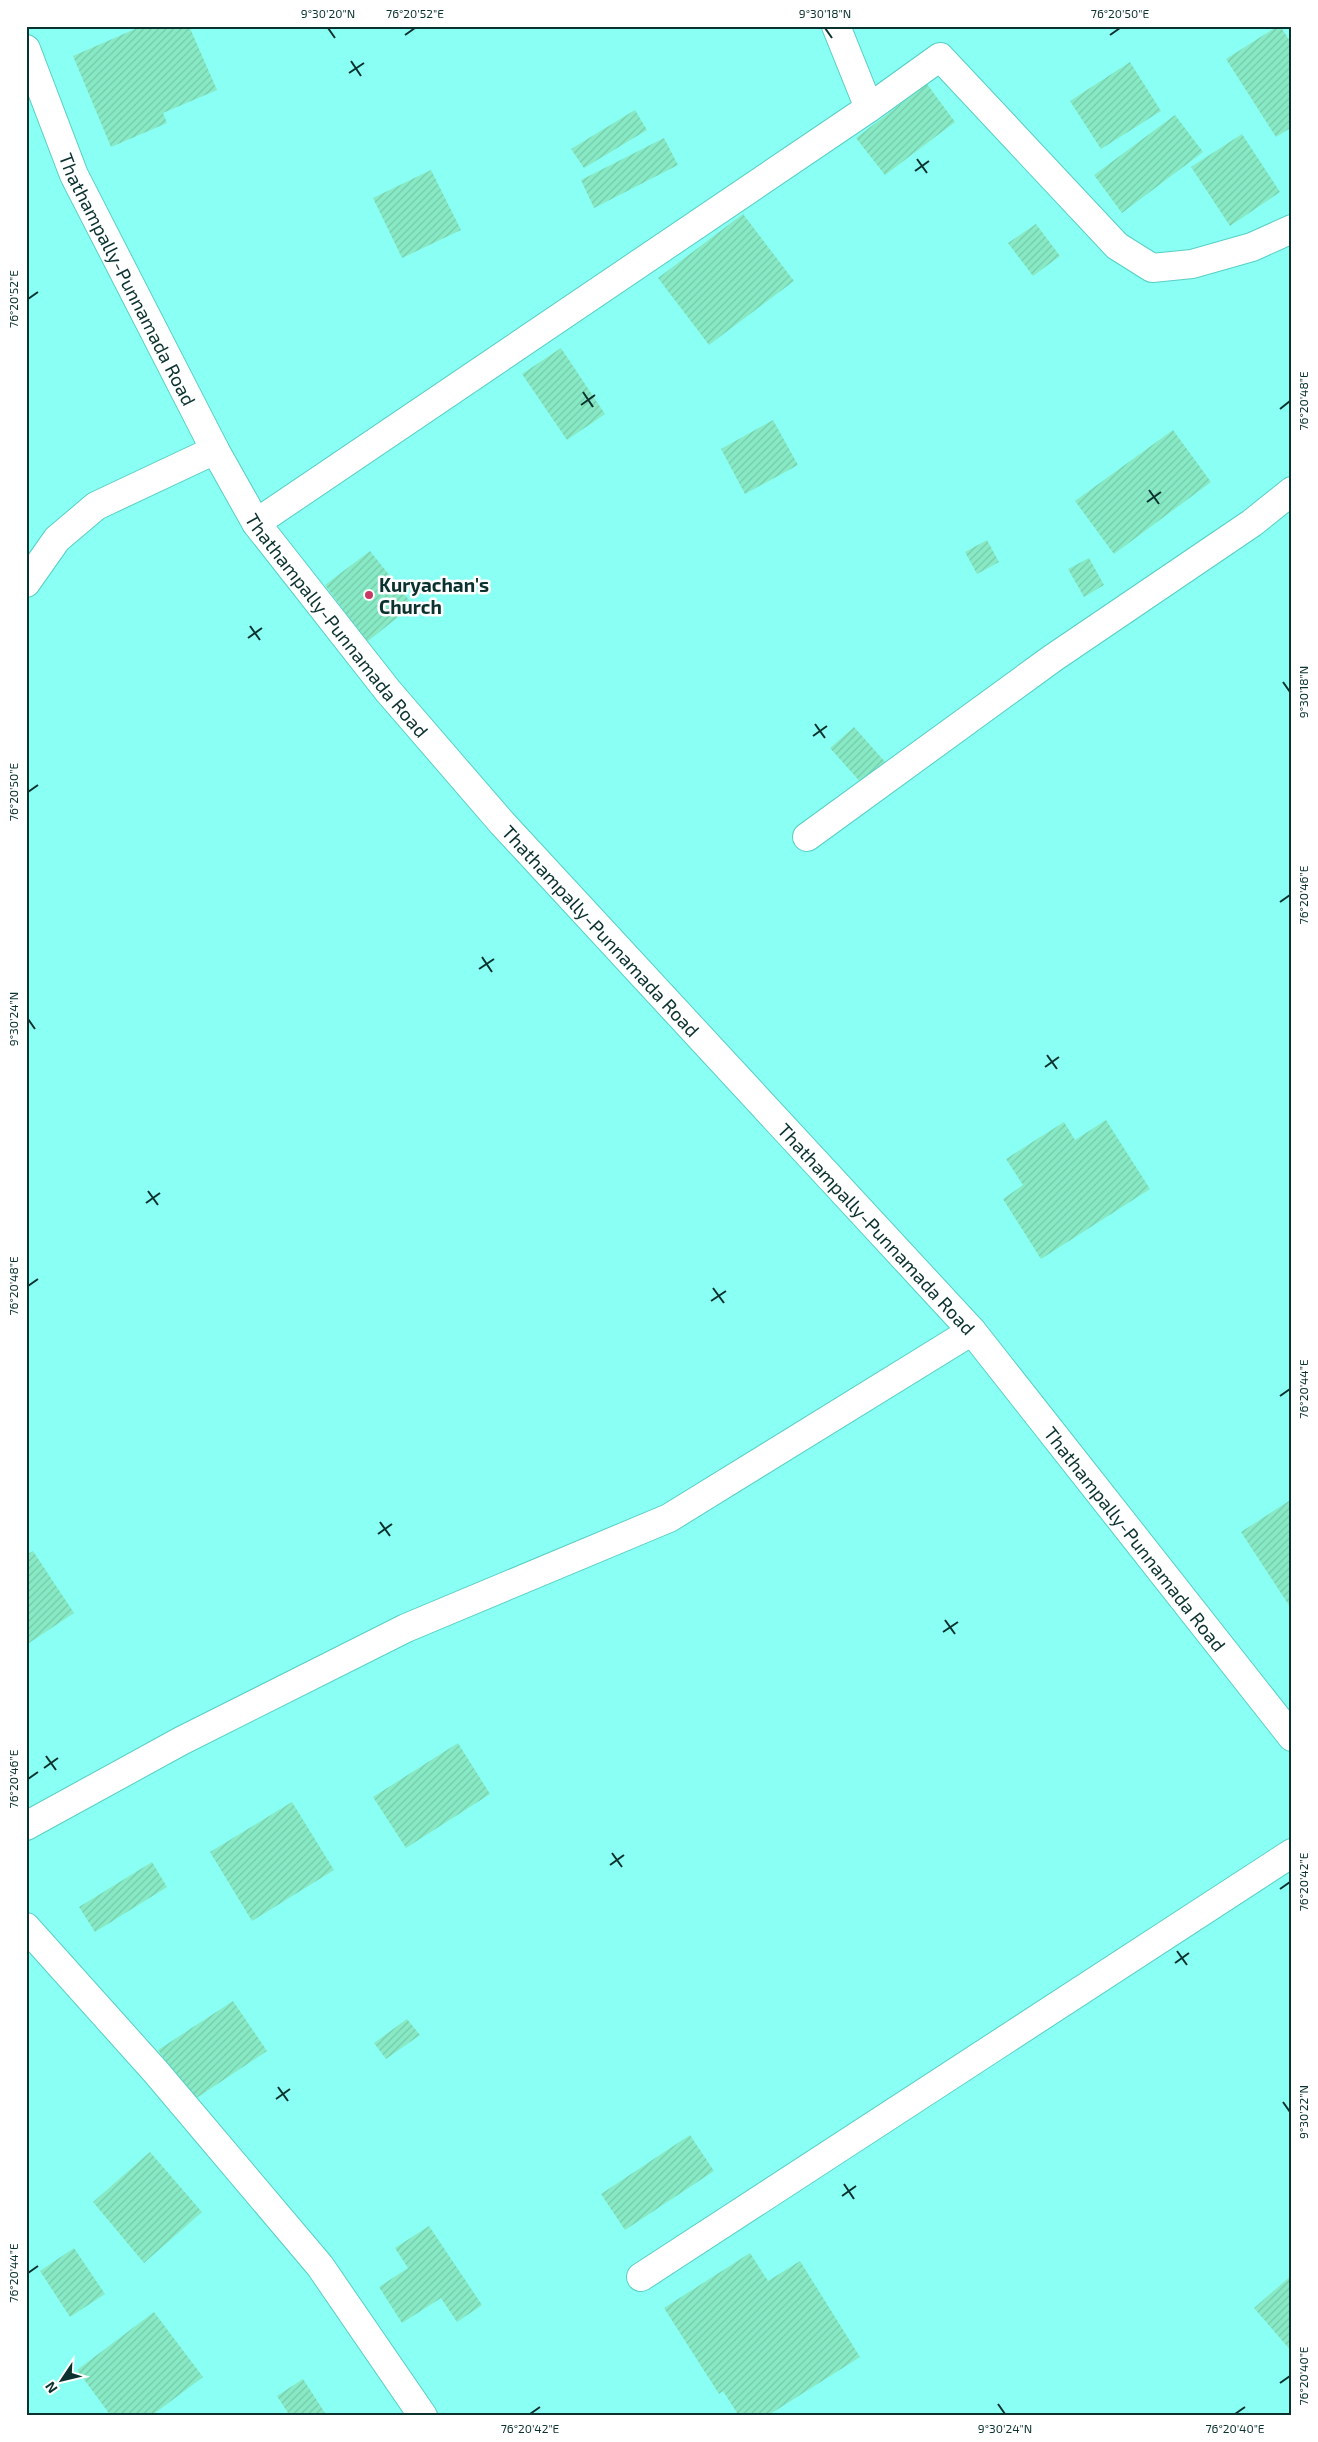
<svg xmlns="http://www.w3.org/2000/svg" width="1318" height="2442" font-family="'Exo 2',sans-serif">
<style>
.building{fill:url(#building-hatch)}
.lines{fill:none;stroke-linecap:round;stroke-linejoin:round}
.minor-casing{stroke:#58cfc5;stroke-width:30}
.major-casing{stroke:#58cfc5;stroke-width:30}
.minor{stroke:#fff;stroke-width:28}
.major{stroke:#fff;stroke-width:28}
.ticks{fill:none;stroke:#0b322f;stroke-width:2}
.poi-dot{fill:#c73963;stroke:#fff;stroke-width:2}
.labels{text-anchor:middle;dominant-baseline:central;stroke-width:5;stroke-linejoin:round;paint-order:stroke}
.street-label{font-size:19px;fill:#0b322f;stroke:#fff}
.poi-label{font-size:19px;font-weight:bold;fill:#0b322f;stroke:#fff;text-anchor:start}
.neatline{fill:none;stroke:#0b322f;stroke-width:2}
.ticks-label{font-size:12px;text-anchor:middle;fill:#0b322f}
</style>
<defs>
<pattern id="building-hatch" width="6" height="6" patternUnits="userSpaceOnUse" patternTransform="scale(1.25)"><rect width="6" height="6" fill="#88eac5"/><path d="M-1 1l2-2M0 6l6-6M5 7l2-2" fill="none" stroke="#74c9aa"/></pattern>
</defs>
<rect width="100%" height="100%" fill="#8afff3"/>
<path class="building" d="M142,26h47l28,64 -54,23 4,10 -56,24 -38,-91z
M1278,26h2l12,18v83l-16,10 -50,-78z
M1130,62l31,49 -60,38 -31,-48z
M927,84l28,38 -70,53 -29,-37z
M635,110l12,20 -63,38 -13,-19z
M1175,115l28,37 -81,61 -28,-38z
M1242,134l38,58 -50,34 -39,-59z
M664,138l14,27 -84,43 -13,-28z
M431,170l30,60 -59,28 -29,-60z
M743,214l51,67 -85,64 -51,-67z
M1036,224l24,32 -27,20 -25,-33z
M561,348l44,66 -38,26 -45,-66z
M773,420l25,45 -53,29 -24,-45z
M1173,430l38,52 -97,72 -39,-53z
M987,540l12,22 -22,12 -12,-22z
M370,551l43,54 -46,37 -42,-57z
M1089,558l15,27 -20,12 -16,-28z
M854,727l33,37 -24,21 -33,-37z
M1106,1120l44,69 -109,70 -38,-60 20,-14 -17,-26 58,-37 11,18z
M1292,1499v111l-51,-78z
M33,1551l41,62 -48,32v-90z
M458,1743l32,51 -84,54 -33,-51z
M292,1802l42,68 -82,51 -42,-69z
M152,1862l15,25 -72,45 -16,-25z
M233,2001l34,50 -75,50 -34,-51z
M407,2019l13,16 -34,24 -12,-16z
M690,2135l24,36 -89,59 -24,-36z
M150,2152l52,60 -58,51 -51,-61z
M429,2226l53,79 -25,17 -16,-24 -39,25 -23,-36 29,-19 -13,-20z
M74,2248l31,46 -35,23 -30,-46z
M750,2253l18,28 32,-20 60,96 -93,59h-28l-16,-25 -4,3 -55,-86z
M1292,2275v77l-38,-44z
M154,2312l49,65 -52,39h-40l-34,-46z
M303,2379l24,37h-37l-13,-20z"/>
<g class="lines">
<g class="minor-casing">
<path id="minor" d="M836,26l33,82
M256,523l613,-415 71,-51 177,189 35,22 40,-4 60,-17 40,-18
M26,583l31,-44 39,-33 119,-56
M807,837l246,-179 199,-135 40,-32
M26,1826l155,-85 225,-113 263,-110 303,-187
M26,1927l130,145 164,194 103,150
M641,2277l651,-424"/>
</g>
<g class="major-casing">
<g id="major">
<path id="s1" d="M26,49l48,126 141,275 41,73 132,168 114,132 470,508 320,406"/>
</g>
</g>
<use href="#minor" class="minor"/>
<use href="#major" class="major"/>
</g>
<path class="ticks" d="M328,28l7,10M825,28l7,10M405,35l10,-7M1110,35l10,-7M351,61l10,15M349,73l15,-10M917,159l10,14M915,171l14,-10M28,299l10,-7M583,392l10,15M581,405l14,-10M1280,409l10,-8M1149,490l10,14M1147,502l14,-10M250,626l10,14M248,638l14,-10M1283,682l7,10M815,724l10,14M813,736l14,-10M28,792l10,-7M1280,902l10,-7M482,957l10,15M479,969l15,-10M28,1019l7,10M1047,1055l10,14M1045,1067l14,-10M148,1191l10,14M146,1203l14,-10M28,1286l10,-7M713,1288l11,15M711,1301l15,-10M1280,1396l10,-7M380,1522l10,14M378,1534l14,-10M945,1620l10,14M943,1632l15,-10M46,1756l10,14M44,1768l14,-10M28,1779l10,-7M612,1853l10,14M610,1865l14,-10M1280,1889l10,-7M1177,1951l10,14M1175,1963l14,-10M278,2087l10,14M276,2099l14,-10M1283,2102l7,10M844,2184l10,15M842,2196l14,-10M28,2273l10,-7M1280,2383l10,-7M998,2404l7,10M530,2414l10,-7M1235,2414l10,-7"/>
<circle class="poi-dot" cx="369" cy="595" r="5"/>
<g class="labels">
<g class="street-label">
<text stroke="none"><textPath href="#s1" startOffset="252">Thathampally-Punnamada Road</textPath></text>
<text stroke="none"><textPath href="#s1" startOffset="658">Thathampally-Punnamada Road</textPath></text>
<text stroke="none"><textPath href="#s1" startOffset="1062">Thathampally-Punnamada Road</textPath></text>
<text stroke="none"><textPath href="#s1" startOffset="1468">Thathampally-Punnamada Road</textPath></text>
<text stroke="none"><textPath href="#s1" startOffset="1872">Thathampally-Punnamada Road</textPath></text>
</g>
<g class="poi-label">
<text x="379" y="584">Kuryachan's<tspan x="379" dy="22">Church</tspan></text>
</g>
</g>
<rect width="1318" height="2442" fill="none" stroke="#ffffff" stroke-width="55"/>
<g transform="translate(62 2380) rotate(235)" stroke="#ffffff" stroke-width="4" paint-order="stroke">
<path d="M0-4L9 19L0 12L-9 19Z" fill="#0b322f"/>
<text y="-8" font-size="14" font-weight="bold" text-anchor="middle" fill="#0b322f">N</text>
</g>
<rect x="28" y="28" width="1262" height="2386" class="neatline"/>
<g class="ticks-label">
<text x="328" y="18">9°30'20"N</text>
<text x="415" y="18">76°20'52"E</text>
<text x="825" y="18">9°30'18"N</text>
<text x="1120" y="18">76°20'50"E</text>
<text transform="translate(14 299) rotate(-90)" y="4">76°20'52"E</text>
<text transform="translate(1304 401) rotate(-90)" y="4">76°20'48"E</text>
<text transform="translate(1304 692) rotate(-90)" y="4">9°30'18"N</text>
<text transform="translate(14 792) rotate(-90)" y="4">76°20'50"E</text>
<text transform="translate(1304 895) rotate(-90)" y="4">76°20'46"E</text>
<text transform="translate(14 1019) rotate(-90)" y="4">9°30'24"N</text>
<text transform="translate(14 1286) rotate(-90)" y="4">76°20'48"E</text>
<text transform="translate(1304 1389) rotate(-90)" y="4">76°20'44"E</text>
<text transform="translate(14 1779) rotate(-90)" y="4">76°20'46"E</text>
<text transform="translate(1304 1882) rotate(-90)" y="4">76°20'42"E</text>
<text transform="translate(1304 2112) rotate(-90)" y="4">9°30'22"N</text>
<text transform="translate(14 2273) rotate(-90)" y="4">76°20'44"E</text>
<text transform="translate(1304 2376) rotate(-90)" y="4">76°20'40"E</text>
<text x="530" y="2433">76°20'42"E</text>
<text x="1005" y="2433">9°30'24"N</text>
<text x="1235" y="2433">76°20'40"E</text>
</g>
</svg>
